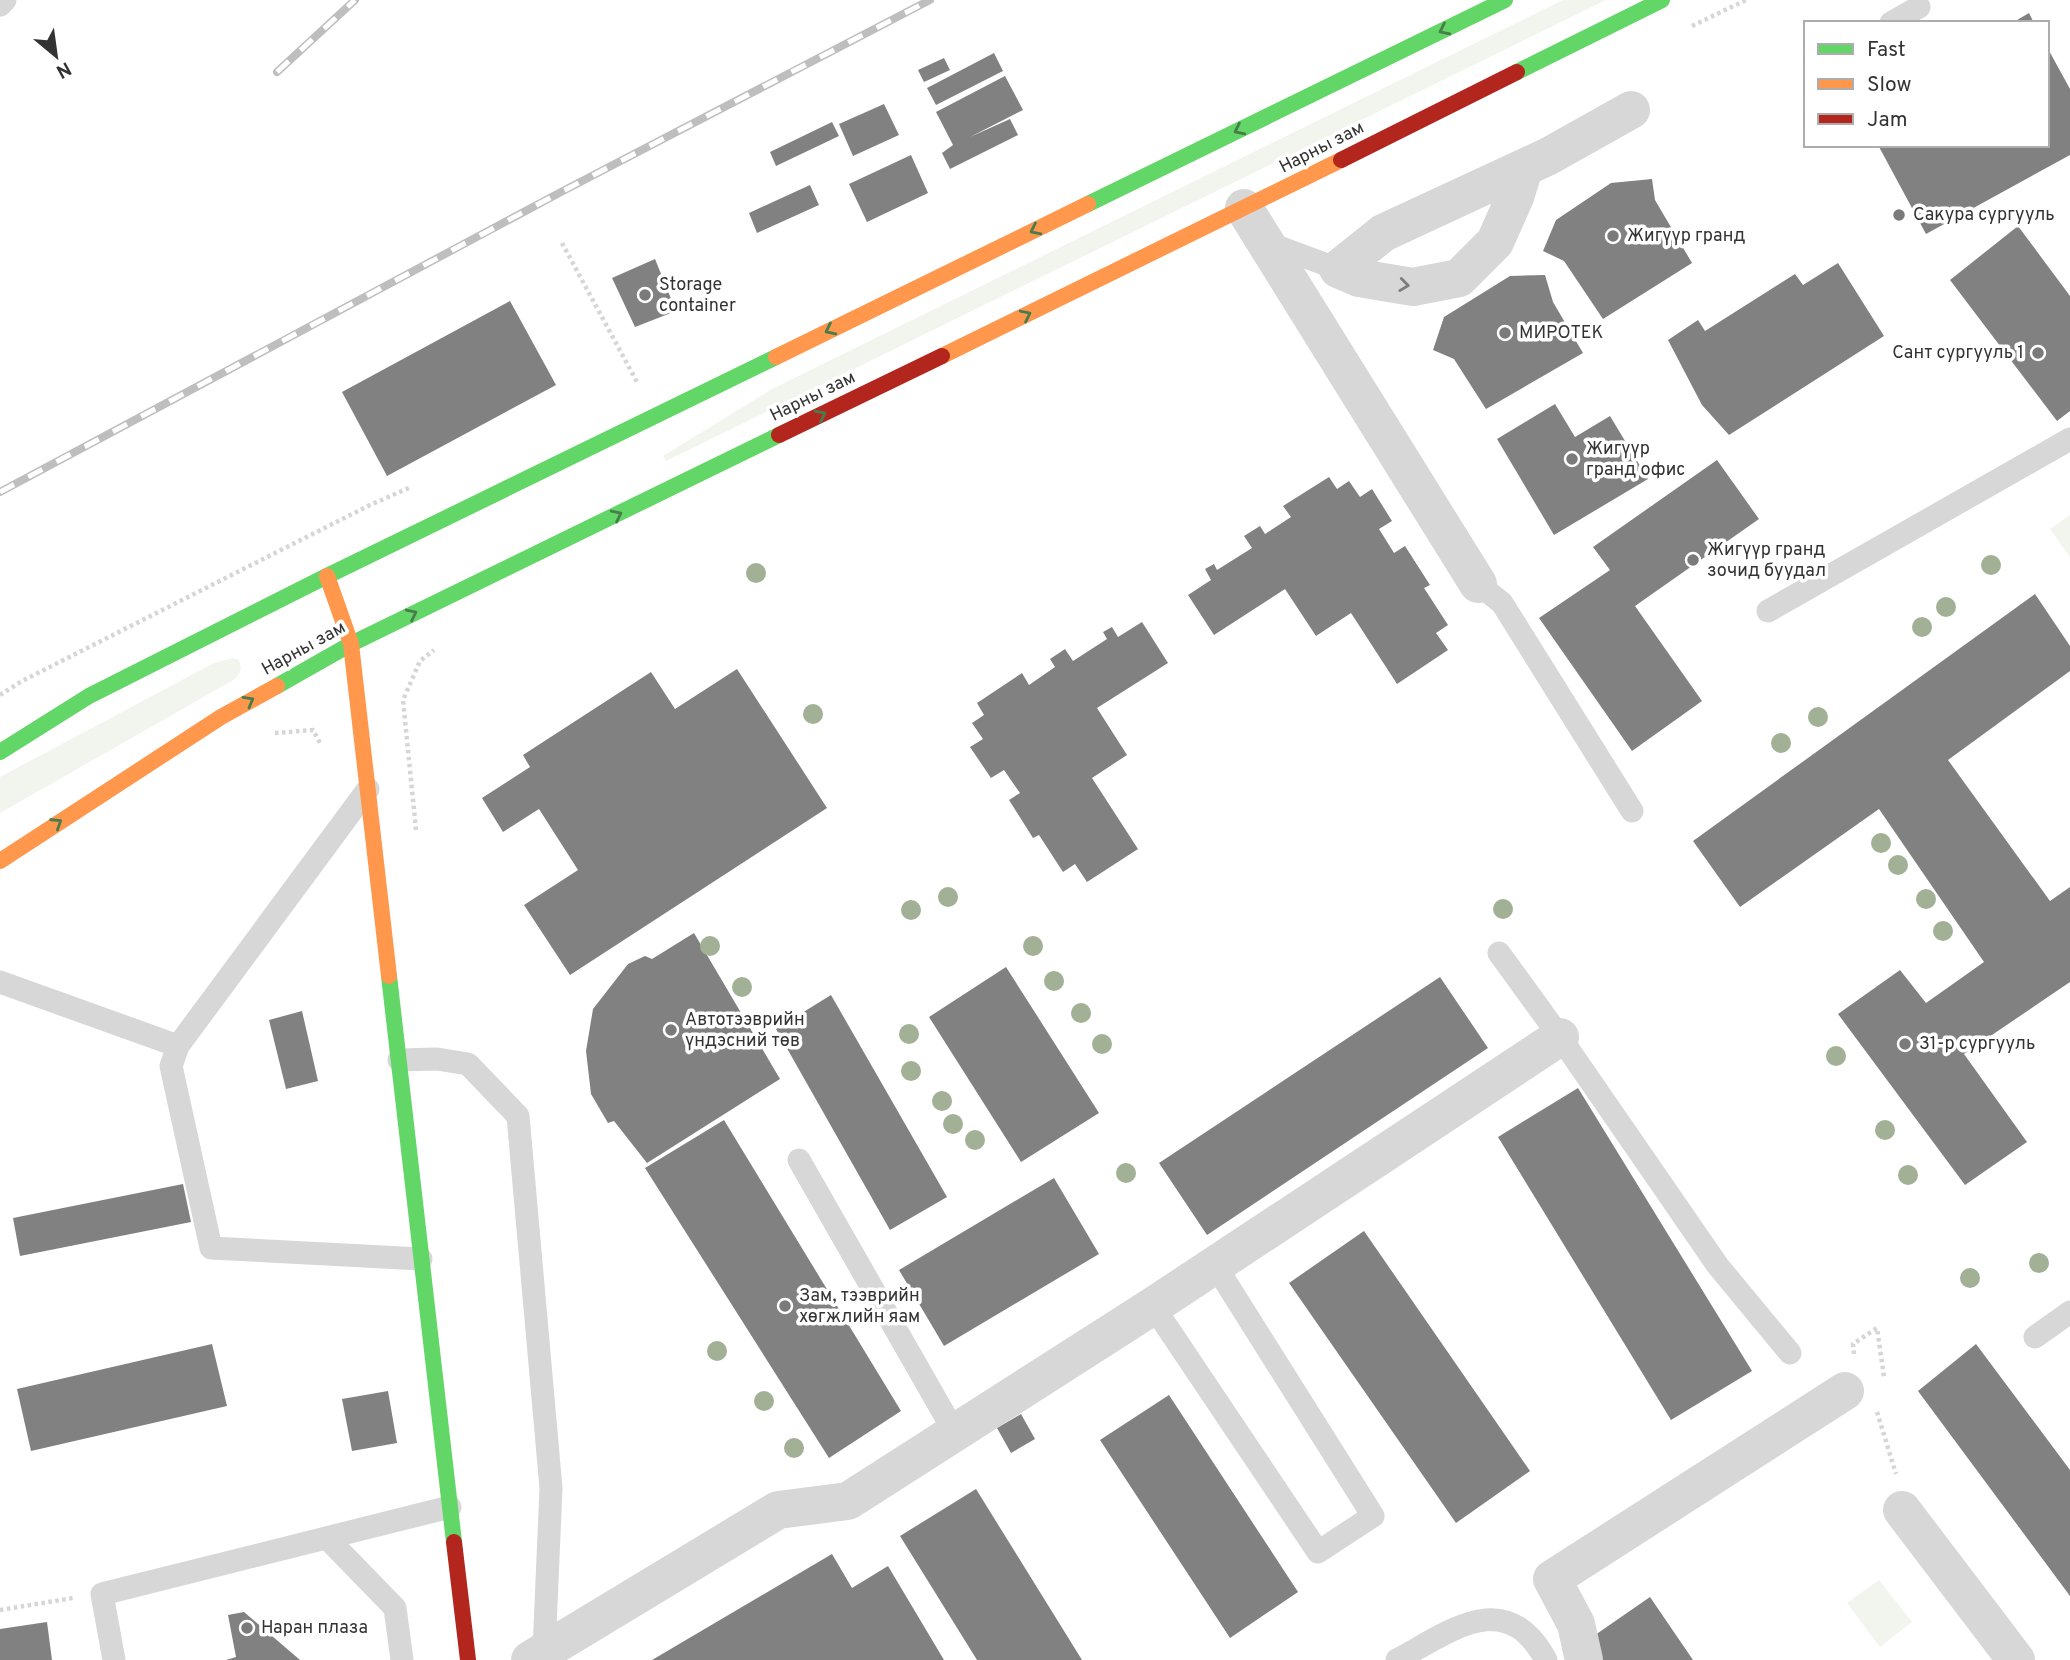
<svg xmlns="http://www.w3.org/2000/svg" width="2070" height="1660" font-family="Overpass,sans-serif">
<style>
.green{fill:#f1f5ed}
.building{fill:#818181}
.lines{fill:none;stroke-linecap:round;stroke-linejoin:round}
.path{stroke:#d6d6d6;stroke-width:4.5;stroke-dasharray:3.5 3.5;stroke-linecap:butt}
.lane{stroke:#d7d7d7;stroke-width:23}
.street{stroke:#d7d7d7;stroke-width:38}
.fast{stroke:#63d668;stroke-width:16}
.slow{stroke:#ff974d;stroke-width:16}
.jam{stroke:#b3261e;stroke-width:16}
.rail-casing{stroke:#bebebe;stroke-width:8}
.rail{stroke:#fff;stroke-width:5;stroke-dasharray:16;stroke-linecap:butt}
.tree{fill:#a2b095}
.oneway{stroke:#497c4b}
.oneway2{stroke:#7d7d7d}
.poi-dot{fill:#7a7a7a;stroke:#fff;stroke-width:2.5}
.labels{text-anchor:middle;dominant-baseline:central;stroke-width:7;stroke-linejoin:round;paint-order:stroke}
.street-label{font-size:18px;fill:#333;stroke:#fff}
.poi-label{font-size:18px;fill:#333;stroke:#fff;text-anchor:start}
</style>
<rect width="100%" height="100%" fill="#fff"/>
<path class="green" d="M1563,0h43l-940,461 -3,-5 109,-67z
M2070,515v42l-20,-28z
M233,658l6,2c3,9 2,12 -4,19l-235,134v-36l214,-114z
M1879,1580l33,42 -32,25 -33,-44z"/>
<path class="building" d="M2029,13l5,10h-22z
M2047,47l23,42v66l-144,79 -48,-89h169z
M994,53l9,18 -67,34 -9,-17z
M944,58l6,12 -26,12 -6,-12z
M1005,76l18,34 -53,27 40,-18 8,16 -68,34 -8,-16 11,-8 -17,-33z
M884,104l15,31 -46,21 -14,-32z
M832,122l7,14 -63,30 -6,-14z
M911,155l17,38 -61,29 -18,-38z
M1652,179l3,21 37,63 -89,56 -39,-58 -21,-10 13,-31 55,-37z
M810,185l9,20 -62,28 -8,-20z
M2018,226l52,70v115l-13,10 -107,-141z
M655,259l21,52 -41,16 -23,-49z
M1838,263l46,73 -155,99 -27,-30 -34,-65 30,-20 7,11 90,-57 8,11z
M1545,275l8,27 30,51 -97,56 -32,-50 -21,-9 11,-33 66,-41z
M510,301l46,84 -169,91 -45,-84z
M1555,404l20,33 35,-21 38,63 -94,56 -57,-96z
M1717,460l42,59 -124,87 67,95 -70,50 -93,-133 71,-48 -17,-23z
M1329,477l8,12 12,-8 11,16 12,-8 20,32 -13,8 15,24 11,-7 25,39 -6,3 24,37 -12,8 12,17 -51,34 -46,-71 -35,23 -31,-47 -71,46 -26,-40 23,-15 -6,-11 9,-5 3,6 35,-22 -8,-12 16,-10 5,8 26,-17 -8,-11z
M2035,594l35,52v25l-122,89 102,141 20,-14v95l-106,72 63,88 -62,43 -127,-171 62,-44 26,33 58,-41 -105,-153 -139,98 -47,-66z
M1142,622l26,41 -71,45 30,47 -35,23 46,71 -51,33 -12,-18 -12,8 -24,-37 -6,3 -24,-38 11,-7 -16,-23 -13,8 -21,-31 13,-8 -11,-16 12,-8 -7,-12 45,-30 7,12 26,-18 -5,-8 15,-10 8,12 34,-22 -4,-7 9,-5 6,10z
M737,669l90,139 -257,167 -46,-70 54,-35 -39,-61 -36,23 -21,-34 48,-31 -7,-12 128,-83 24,37z
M694,933l86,146 -133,84 -33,-42 -6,2 -17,-29 -5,-43 7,-42 35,-45 17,-8 7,3z
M1006,967l93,146 -78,49 -92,-145z
M1440,977l48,71 -281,187 -48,-72z
M831,995l116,202 -57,33 -114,-201z
M302,1011l16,70 -32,8 -17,-69z
M1578,1088l174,283 -81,49 -173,-283z
M724,1120l177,291 -72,47 -184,-290z
M1054,1178l45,76 -155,92 -45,-76z
M183,1184l8,38 -171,34 -7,-38z
M1364,1231l166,240 -74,52 -167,-240z
M212,1344l15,62 -196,45 -14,-62z
M1976,1344l94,126v126l-152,-205z
M388,1391l9,52 -45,8 -10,-52z
M1169,1395l129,197 -68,46 -130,-198z
M1021,1414l14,25 -24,14 -14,-25z
M976,1489l106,171h-105l-77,-124z
M832,1554l20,34 36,-22 56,94h-292z
M1650,1597l43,63h-95l-13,-18z
M244,1612l56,48h-74l10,-3 -8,-42z
M47,1622l5,38h-52v-31z"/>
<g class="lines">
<path class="path" d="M1692,26l54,-26
M562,243l75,139
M0,695l22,-14 348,-176 41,-18
M275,733l38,-3 8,15
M416,830l-13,-130 17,-39 14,-11
M1854,1354l-1,-10 24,-16 7,49
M1877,1412l19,62
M0,1610l73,-12"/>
<path class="lane" d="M0,5l5,-5
M1891,23l28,-16
M1268,243l70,26
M1478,584l24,19 130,208
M1768,611l302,-172
M1499,953l61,84 158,229 72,87
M0,982l178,64 190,-257
M178,1046l-7,20 40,182 210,11
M399,1060l38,-1 31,5 50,52 33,372 -7,163
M799,1160l156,273
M1153,1306l165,246 55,-36 -158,-251
M2035,1337l35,-25
M327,1538l68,70 7,52
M114,1660l-12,-66 348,-87
M1397,1660c54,-29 109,-74 149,0"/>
<path class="street" d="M1524,168l-9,29 -20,45 -36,36 -46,9 -54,-9 -21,-9 45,-36 166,-77 82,-46
M1244,208l234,376
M1902,1510l114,150
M530,1660l248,-150 70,-9 305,-195 407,-269
M1584,1660l-8,-36 -24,-45 293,-188"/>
<path class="fast" d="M1517,72l145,-72
M1088,204l417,-204
M277,686l74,-42 428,-209
M0,752l89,-56 238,-120 449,-219
M389,976l65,566"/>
<path class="slow" d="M942,356l399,-196
M776,357l312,-153
M327,576l24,68 38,332
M0,861l221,-144 56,-31"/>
<path class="jam" d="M1341,160l176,-88
M779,435l163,-79
M454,1542l14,118"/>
<g class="rail-casing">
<path id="rail" d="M277,72l78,-72
M0,492l561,-300 369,-192"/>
</g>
<use href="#rail" class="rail"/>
</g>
<g class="tree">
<circle cx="1991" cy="565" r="10"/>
<circle cx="756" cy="573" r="10"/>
<circle cx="1946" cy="607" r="10"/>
<circle cx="1922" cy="627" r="10"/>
<circle cx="813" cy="714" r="10"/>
<circle cx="1818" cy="717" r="10"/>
<circle cx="1781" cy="743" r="10"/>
<circle cx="1881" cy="843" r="10"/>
<circle cx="1898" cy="865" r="10"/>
<circle cx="948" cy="897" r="10"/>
<circle cx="1926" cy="899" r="10"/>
<circle cx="1503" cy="909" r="10"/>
<circle cx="911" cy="910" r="10"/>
<circle cx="1943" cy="931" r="10"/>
<circle cx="710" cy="946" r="10"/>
<circle cx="1033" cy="946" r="10"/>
<circle cx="1054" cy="981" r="10"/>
<circle cx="742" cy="987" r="10"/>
<circle cx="1081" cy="1013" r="10"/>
<circle cx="909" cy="1034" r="10"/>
<circle cx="1102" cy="1044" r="10"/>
<circle cx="1836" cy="1056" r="10"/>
<circle cx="911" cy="1071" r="10"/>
<circle cx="942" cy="1101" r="10"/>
<circle cx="953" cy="1124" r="10"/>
<circle cx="1885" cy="1130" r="10"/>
<circle cx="975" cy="1140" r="10"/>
<circle cx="1126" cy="1173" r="10"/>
<circle cx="1908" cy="1175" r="10"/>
<circle cx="2039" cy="1263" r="10"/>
<circle cx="1970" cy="1278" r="10"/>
<circle cx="717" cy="1351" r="10"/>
<circle cx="764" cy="1401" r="10"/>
<circle cx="794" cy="1448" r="10"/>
</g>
<defs><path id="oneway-chevron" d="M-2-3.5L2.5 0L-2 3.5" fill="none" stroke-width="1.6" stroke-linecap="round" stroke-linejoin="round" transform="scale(1.75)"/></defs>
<g class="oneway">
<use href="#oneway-chevron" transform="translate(1444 30) rotate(154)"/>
<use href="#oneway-chevron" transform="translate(1239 130) rotate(154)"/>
<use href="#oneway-chevron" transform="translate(1035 230) rotate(154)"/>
<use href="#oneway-chevron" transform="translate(1026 315) rotate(-26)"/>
<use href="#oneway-chevron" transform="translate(830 330) rotate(154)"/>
<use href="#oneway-chevron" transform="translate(821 415) rotate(-26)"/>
<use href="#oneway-chevron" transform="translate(617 515) rotate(-26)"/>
<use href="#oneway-chevron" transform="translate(412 614) rotate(-26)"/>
<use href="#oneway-chevron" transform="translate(249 701) rotate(-29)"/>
<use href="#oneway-chevron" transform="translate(57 823) rotate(-33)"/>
</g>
<use class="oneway2" href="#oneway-chevron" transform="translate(1404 285) rotate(7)"/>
<g class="poi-dot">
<circle cx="1899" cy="215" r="7"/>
<circle cx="1613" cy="236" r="7"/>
<circle cx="645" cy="295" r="7"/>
<circle cx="1505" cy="333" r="7"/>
<circle cx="2038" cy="353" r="7"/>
<circle cx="1572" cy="459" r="7"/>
<circle cx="1693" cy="560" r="7"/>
<circle cx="671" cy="1030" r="7"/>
<circle cx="1905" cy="1044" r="7"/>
<circle cx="785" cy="1306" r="7"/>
<circle cx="247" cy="1628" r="7"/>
</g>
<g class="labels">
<g class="street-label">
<text transform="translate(1322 148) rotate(-27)">Нарны зам</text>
<text transform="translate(813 397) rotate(-26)">Нарны зам</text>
<text transform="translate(304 649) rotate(-29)">Нарны зам</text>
</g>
<g class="poi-label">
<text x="1913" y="215">Сакура сургууль</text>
<text x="1627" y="236">Жигүүр гранд</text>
<text x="659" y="285">Storage<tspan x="659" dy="21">container</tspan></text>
<text x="1519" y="333">МИРОТЕК</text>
<text x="2024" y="353" text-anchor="end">Сант сургууль 1</text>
<text x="1586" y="449">Жигүүр<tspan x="1586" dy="21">гранд офис</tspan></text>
<text x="1707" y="550">Жигүүр гранд<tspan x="1707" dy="21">зочид буудал</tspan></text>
<text x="685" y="1020">Автотээврийн<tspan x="685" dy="21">үндэсний төв</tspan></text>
<text x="1919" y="1044">31-р сургууль</text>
<text x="799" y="1296">Зам, тээврийн<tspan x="799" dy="21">хөгжлийн яам</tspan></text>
<text x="261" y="1628">Наран плаза</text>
</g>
</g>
<rect x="1804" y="21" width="245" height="126" fill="#ffffff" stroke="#adadad" stroke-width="2"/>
<rect x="1818" y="44" width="35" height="10" fill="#63d668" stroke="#adadad" stroke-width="2"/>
<text x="1867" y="56" font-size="21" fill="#333333">Fast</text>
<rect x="1818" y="79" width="35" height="10" fill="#ff974d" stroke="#adadad" stroke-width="2"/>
<text x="1867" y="91" font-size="21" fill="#333333">Slow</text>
<rect x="1818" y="114" width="35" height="10" fill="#b3261e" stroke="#adadad" stroke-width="2"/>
<text x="1867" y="126" font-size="21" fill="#333333">Jam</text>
<g transform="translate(56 56) rotate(151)" stroke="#ffffff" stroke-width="5" paint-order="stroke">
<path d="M0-5L12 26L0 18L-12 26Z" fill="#333333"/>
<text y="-10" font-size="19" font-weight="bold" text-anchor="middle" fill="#333333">N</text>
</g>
</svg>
